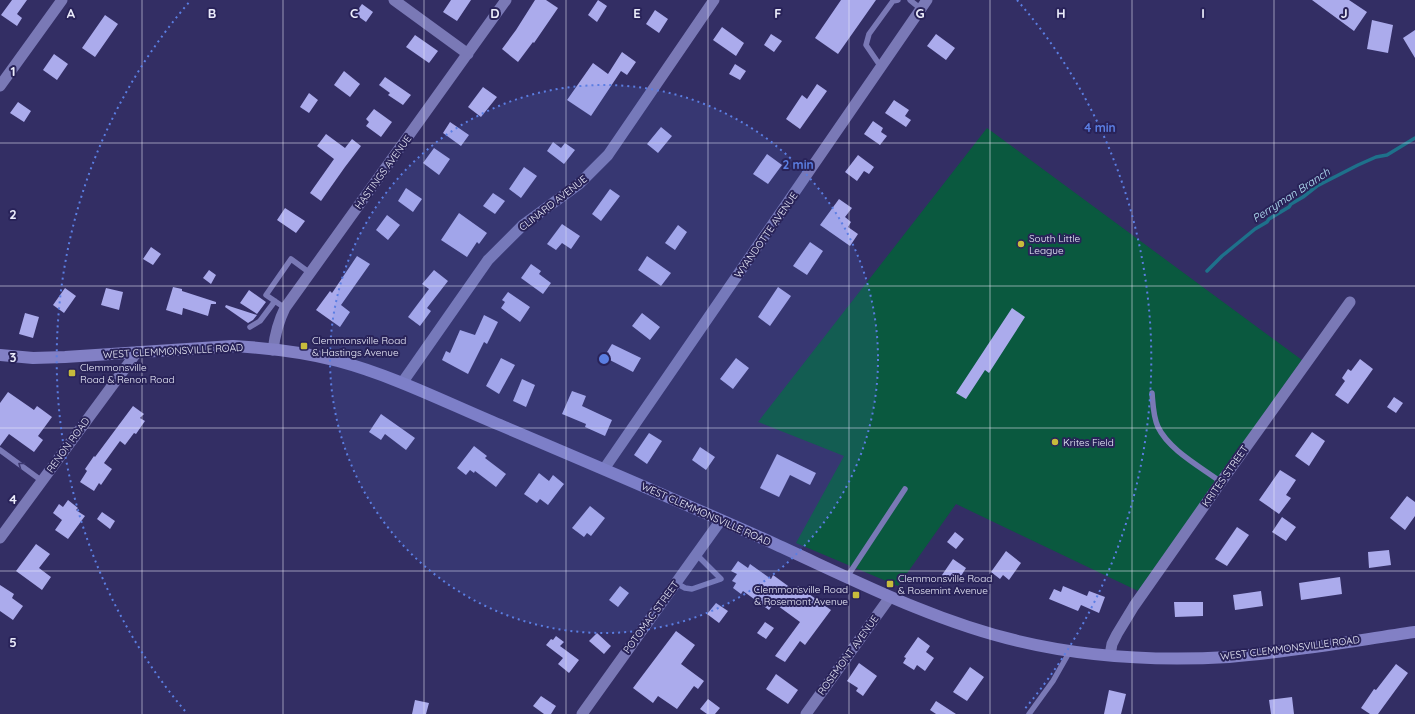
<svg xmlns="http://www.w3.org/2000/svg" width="1415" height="714" font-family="Quicksand,sans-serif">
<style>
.green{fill:#0a593f}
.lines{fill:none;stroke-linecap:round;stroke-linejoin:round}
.stream{stroke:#1e718b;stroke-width:3.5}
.building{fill:#ababec}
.lane{stroke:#7a79b6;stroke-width:5.5}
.street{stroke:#7a79b6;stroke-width:11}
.secondary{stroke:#8280c5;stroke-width:12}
.oneway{stroke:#3d3870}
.grid{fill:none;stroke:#ecedfb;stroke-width:1;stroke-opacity:0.55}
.ring{fill:none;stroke:#5b7ee2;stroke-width:2;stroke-dasharray:2 4}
.poi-dot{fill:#c7bb3c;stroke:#292359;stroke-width:1.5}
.labels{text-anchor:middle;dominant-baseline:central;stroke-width:4;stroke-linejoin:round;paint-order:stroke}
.street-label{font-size:10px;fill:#ecedfb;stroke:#292359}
.poi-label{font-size:10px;fill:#ecedfb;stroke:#292359;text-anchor:start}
.water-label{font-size:11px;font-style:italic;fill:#b7e6f9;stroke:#292359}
.grid-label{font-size:13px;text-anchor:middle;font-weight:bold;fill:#ecedfb;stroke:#292359;stroke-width:4;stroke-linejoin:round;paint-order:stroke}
.centre{fill:#5b7ee2;stroke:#292359;stroke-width:2}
.ring-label{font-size:12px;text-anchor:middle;font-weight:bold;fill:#5b7ee2;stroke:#292359;stroke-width:4;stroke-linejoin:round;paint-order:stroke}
</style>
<rect width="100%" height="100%" fill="#332e64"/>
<path class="green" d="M987,128l315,232 -164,231 -182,-87 -58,82 -102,-43 48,-87 -86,-34z"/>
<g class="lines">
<path class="stream" d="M1207,271l15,-15 33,-27 12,-7 2,-3 20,-12 2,-3 12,-7 14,-11 41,-21 18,-8 11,-2 28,-17"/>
</g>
<path class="building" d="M12,0h15l-10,14 5,4 -5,8 -16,-11z
M451,0h20l-14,21 -14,-9z
M535,0h11l12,8 -24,35 -1,-1 -15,20 -16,-13 14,-19z
M598,0l9,6 -10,16 -9,-7z
M841,0h35l-38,54 -23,-16z
M1312,0h37l18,12 -13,19z
M362,4l11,8 -7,10 -11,-8z
M655,10l13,9 -9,14 -13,-9z
M105,15l13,9 -23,33 -13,-9z
M1372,20l21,5 -5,28 -21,-4z
M722,27l22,16 -8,13 -23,-16z
M1415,30v28l-12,-20z
M771,34l11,7 -8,11 -10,-7z
M936,34l19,14 -9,12 -19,-14z
M415,35l23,16 -9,12 -23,-16z
M622,52l14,10 -9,13 -6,-4 -30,45 -24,-16 26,-37 15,11z
M54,54l14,10 -11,16 -14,-10z
M735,64l11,7 -6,9 -11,-6z
M344,71l16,13 -10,13 -16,-12z
M385,77l26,18 -8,10 -15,-10 2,-2 -11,-8z
M817,84l10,7 -27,38 -14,-10 16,-24 5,4z
M483,87l14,10 -16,20 -13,-10z
M309,93l9,7 -9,13 -9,-6z
M894,100l15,10 -4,6 6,4 -5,7 -21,-14z
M18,102l13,9 -7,11 -14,-9z
M374,109l18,13 -11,15 -15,-11 3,-4 -3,-3z
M873,121l10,7 -2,4 6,4 -7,9 -16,-11z
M450,122l19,13 -8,11 -18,-13z
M661,127l11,9 -14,17 -11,-9z
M326,134l19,14 7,-9 9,7 -16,21 -24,34 -11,-8 24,-34 -17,-13z
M553,142l8,6 4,-5 10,7 -11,14 -17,-13z
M434,148l16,11 -11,16 -16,-12z
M767,154l15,11 -14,19 -15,-10z
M858,155l16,12 -5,7 -5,-3 -7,10 -12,-9z
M524,167l13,9 -16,22 -12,-9z
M406,188l16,11 -9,13 -15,-11z
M610,189l10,7 -19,25 -9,-7z
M493,193l12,8 -10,13 -12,-8z
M839,199l13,9 -7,9 6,5 -3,5 10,7 -8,12 -30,-21z
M285,208l20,13 -9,12 -19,-13z
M459,213l28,20 -8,11 -2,-2 -10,15 -26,-17z
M387,215l13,10 -12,15 -12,-10z
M562,224l18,12 -9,13 -9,-6 -6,7 -9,-6z
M678,225l9,7 -12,18 -10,-7z
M810,242l13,9 -16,24 -14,-9z
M151,247l10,7 -8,11 -10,-6z
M357,256l13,8 -29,41 9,7 -10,15 -24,-17 14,-19 2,2z
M647,256l24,17 -10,13 -23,-16z
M531,264l10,7 -2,3 12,9 -8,11 -22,-16z
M209,270l7,5 -5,9 -8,-6z
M434,270l14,11 -21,27 4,3 -11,15 -12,-9 21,-28 -7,-5z
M173,287l9,2v2l34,11v2h-5l-3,12 -25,-8 -1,7 -16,-5z
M778,287l13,9 -21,30 -12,-9z
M65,288l11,8 -12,17 -11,-8z
M106,288l17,4 -4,18 -18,-5z
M249,290l17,12 -9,12 -17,-11z
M508,292l22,15 -10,15 -19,-14 4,-6 -3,-2z
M226,305l31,10 -4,5 -5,3 -23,-16z
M1012,308l13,9 -36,56 -4,-3 -19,29 -10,-6z
M25,313l14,4 -6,21 -14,-4z
M642,313l18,14 -10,13 -18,-14z
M484,315l14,7 -11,22 -3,-2 -16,32 -26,-14 4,-9 4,2 10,-23 15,5z
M612,344l29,14 -8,14 -27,-14 3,-5 -2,-1z
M501,358l14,7 -16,29 -13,-8z
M736,358l13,10 -16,21 -13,-10z
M1360,359l13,10 -25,35 -13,-9 10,-14 -3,-3 6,-9 3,2z
M522,379l13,6 -9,22 -13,-6z
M572,391l14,5 -4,10 30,14 -7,16 -20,-9 1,-3 -24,-10z
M8,392l26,18 3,-4 15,11 -14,19 5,4 -9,12 -25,-18 -9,12v-43z
M1394,397l9,6 -7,10 -9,-6z
M133,406l11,8 -4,4 5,3 -9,13 -2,-1 -9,12 -5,-4 -16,22 8,6 -11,16 -2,-2 -5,8 -14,-9 7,-11 -2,-2 9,-13 1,1z
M381,414l34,24 -9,12 -21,-16 -4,6 -12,-8z
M1312,432l13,9 -16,25 -14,-10z
M649,433l13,8 -15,23 -13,-9z
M474,446l13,10 -2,2 21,16 -10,13 -21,-16 -1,2 -4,-3 -4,5 -9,-7z
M700,447l15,10 -9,13 -14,-10z
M777,454l39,19 -6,12 -20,-10 -11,22 -19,-9z
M1280,470l16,10 -10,15 5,3 -12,16 -20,-14z
M539,473l10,8 4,-6 11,9 -16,21 -8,-6 -3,4 -13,-9z
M1407,496l8,6v14l-10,14 -15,-12z
M68,500l10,8 -2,2 9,6 -17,23 -13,-9 7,-10 -9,-7 6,-9 4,3z
M590,506l15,12 -14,18 -4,-3 -3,4 -12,-9z
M102,512l13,9 -5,8 -13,-10z
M1282,517l14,10 -10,14 -14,-9z
M1237,527l12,8 -22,31 -12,-7z
M955,532l9,7 -8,10 -9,-7z
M36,544l14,10 -11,14 12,9 -9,13 -26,-19z
M1389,550l2,15 -22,3 -1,-16z
M1006,551l15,12 -12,17 -6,-5 -3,4 -9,-7z
M953,559l13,9 -10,16 -14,-9z
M738,561l10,7 2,-4 21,15 2,-4 22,16 3,-5 33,24 -26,35 -5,-4 -15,21 -10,-6 25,-34 -26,-19 -5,7 -26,-19 -2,3 -8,-6 3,-5 -4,-2 5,-7 -6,-3z
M1340,577l2,17 -41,6 -2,-17z
M0,585l14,9 -2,4 11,8 -10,14 -13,-9z
M620,586l9,7 -11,14 -9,-7z
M1063,586l24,10 2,-5 16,6 -6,16 -18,-8 -3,6 -29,-12 5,-10 7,3z
M1261,591l2,15 -28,4 -2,-15z
M1174,602h29v14l-28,1z
M716,603l12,8 -9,12 -12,-9z
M765,622l9,6 -8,11 -9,-6z
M676,631l19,14 -14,19 23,17 -6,8 -4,-3 -17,23 -19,-13 -5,7 -20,-15z
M597,633l14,13 -7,8 -15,-13z
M556,636l8,6 -4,4 19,14 -10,13 -11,-9 5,-6 -17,-13 5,-6 2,1z
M918,637l12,9 -4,6 8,6 -9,13 -8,-6 -3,5 -11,-7 3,-5 -2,-1z
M859,663l18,13 -14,20 -7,-5 2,-3 -11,-7z
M1396,664l12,9 -30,41h-8l-9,-6 13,-19 2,1z
M970,667l14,10 -17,24 -14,-9z
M776,674l22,16 -10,14 -22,-15z
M1109,690l17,4 -5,20h-17z
M541,696l15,10 -5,8h-7l-11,-8z
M1292,697l2,17h-23l-2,-14z
M708,699l12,9 -5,6h-8l-7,-5z
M415,700l14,3 -3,11h-14z
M936,701l20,13h-20l-6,-4z"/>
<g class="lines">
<path class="lane" d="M910,0l11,9
M881,67l-15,-22 3,-11 24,-33 5,-1
M285,308l-19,-13 25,-36 19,14
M250,327l10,-6 15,-20
M1152,393c1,11 1,23 6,34 11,23 43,40 63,55
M0,450l42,31
M847,577l58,-88
M676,583l9,5 7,1 29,-10 -25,-25
M1029,714l24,-33 17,-30"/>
<path class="street" d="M394,0l74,54
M0,86l62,-86
M273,350c2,-16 5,-28 12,-42l221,-308
M402,383l86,-123 35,-35 56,-41 29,-29 106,-155
M604,469l323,-469
M0,538l137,-186
M1110,655l2,-11 5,-10 17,-28 87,-124 129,-180
M582,714l139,-194
M806,714l84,-117"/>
<path class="secondary" d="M0,355l33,3 32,-1 168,-11c35,2 71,6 105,15 56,15 109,42 162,64 92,39 184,78 275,119 79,36 158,77 243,97 67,16 143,20 211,16 63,-5 124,-16 186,-25"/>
</g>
<defs><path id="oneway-chevron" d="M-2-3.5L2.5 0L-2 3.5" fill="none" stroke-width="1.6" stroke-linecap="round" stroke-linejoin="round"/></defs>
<use class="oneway" href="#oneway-chevron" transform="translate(21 465) rotate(-144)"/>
<path class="grid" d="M142,0v714M283,0v714M424,0v714M566,0v714M708,0v714M849,0v714M990,0v714M1132,0v714M1274,0v714M0,143h1415M0,286h1415M0,428h1415M0,571h1415"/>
<circle cx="604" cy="359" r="274" fill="#5b7ee2" fill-opacity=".12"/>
<g class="ring">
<circle cx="604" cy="359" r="274"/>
<path d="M185 711A547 547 0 0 1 191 0M1017 0A547 547 0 0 1 1023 711"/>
</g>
<g class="poi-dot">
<circle cx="1021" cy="244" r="4"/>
<rect x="300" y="342" width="8" height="8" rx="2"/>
<rect x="68" y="369" width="8" height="8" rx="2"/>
<circle cx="1055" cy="442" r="4"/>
<rect x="886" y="580" width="8" height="8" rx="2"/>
<rect x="852" y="591" width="8" height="8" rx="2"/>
</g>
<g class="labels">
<g class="street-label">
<text transform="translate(383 172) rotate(-54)">HASTINGS AVENUE</text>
<text transform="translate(553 203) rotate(-38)">CLINARD AVENUE</text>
<text transform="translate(766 235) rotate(-55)">WYANDOTTE AVENUE</text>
<text transform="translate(173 351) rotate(-3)">WEST CLEMMONSVILLE ROAD</text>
<text transform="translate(68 445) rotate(-54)">RENON ROAD</text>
<text transform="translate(1225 476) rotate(-55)">KRITES STREET</text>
<text transform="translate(706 514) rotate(24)">WEST CLEMMONSVILLE ROAD</text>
<text transform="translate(651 617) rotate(-54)">POTOMAC STREET</text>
<text transform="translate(1290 648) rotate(-7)">WEST CLEMMONSVILLE ROAD</text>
<text transform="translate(848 655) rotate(-54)">ROSEMONT AVENUE</text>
</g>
<g class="poi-label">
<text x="1029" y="238">South Little<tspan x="1029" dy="12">League</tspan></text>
<text x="312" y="340">Clemmonsville Road<tspan x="312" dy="12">&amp; Hastings Avenue</tspan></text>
<text x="80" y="367">Clemmonsville<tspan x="80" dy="12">Road &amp; Renon Road</tspan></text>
<text x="1063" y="442">Krites Field</text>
<text x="898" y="578">Clemmonsville Road<tspan x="898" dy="12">&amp; Rosemint Avenue</tspan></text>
<text x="848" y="589" text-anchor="end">Clemmonsville Road<tspan x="848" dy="12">&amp; Rosemont Avenue</tspan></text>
</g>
<g class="water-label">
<text transform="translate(1291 195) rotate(-33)">Perryman Branch</text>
</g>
</g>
<g class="grid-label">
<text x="71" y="18">A</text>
<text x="212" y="18">B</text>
<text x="354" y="18">C</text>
<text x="495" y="18">D</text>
<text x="637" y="18">E</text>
<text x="778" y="18">F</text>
<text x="920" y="18">G</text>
<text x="1061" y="18">H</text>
<text x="1203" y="18">I</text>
<text x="1344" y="18">J</text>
<text x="13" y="76">1</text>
<text x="13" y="219">2</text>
<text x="13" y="362">3</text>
<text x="13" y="504">4</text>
<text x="13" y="647">5</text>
</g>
<circle cx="604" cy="359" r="6" class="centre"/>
<g class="ring-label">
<text x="1100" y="132">4 min</text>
<text x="798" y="169">2 min</text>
</g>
</svg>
